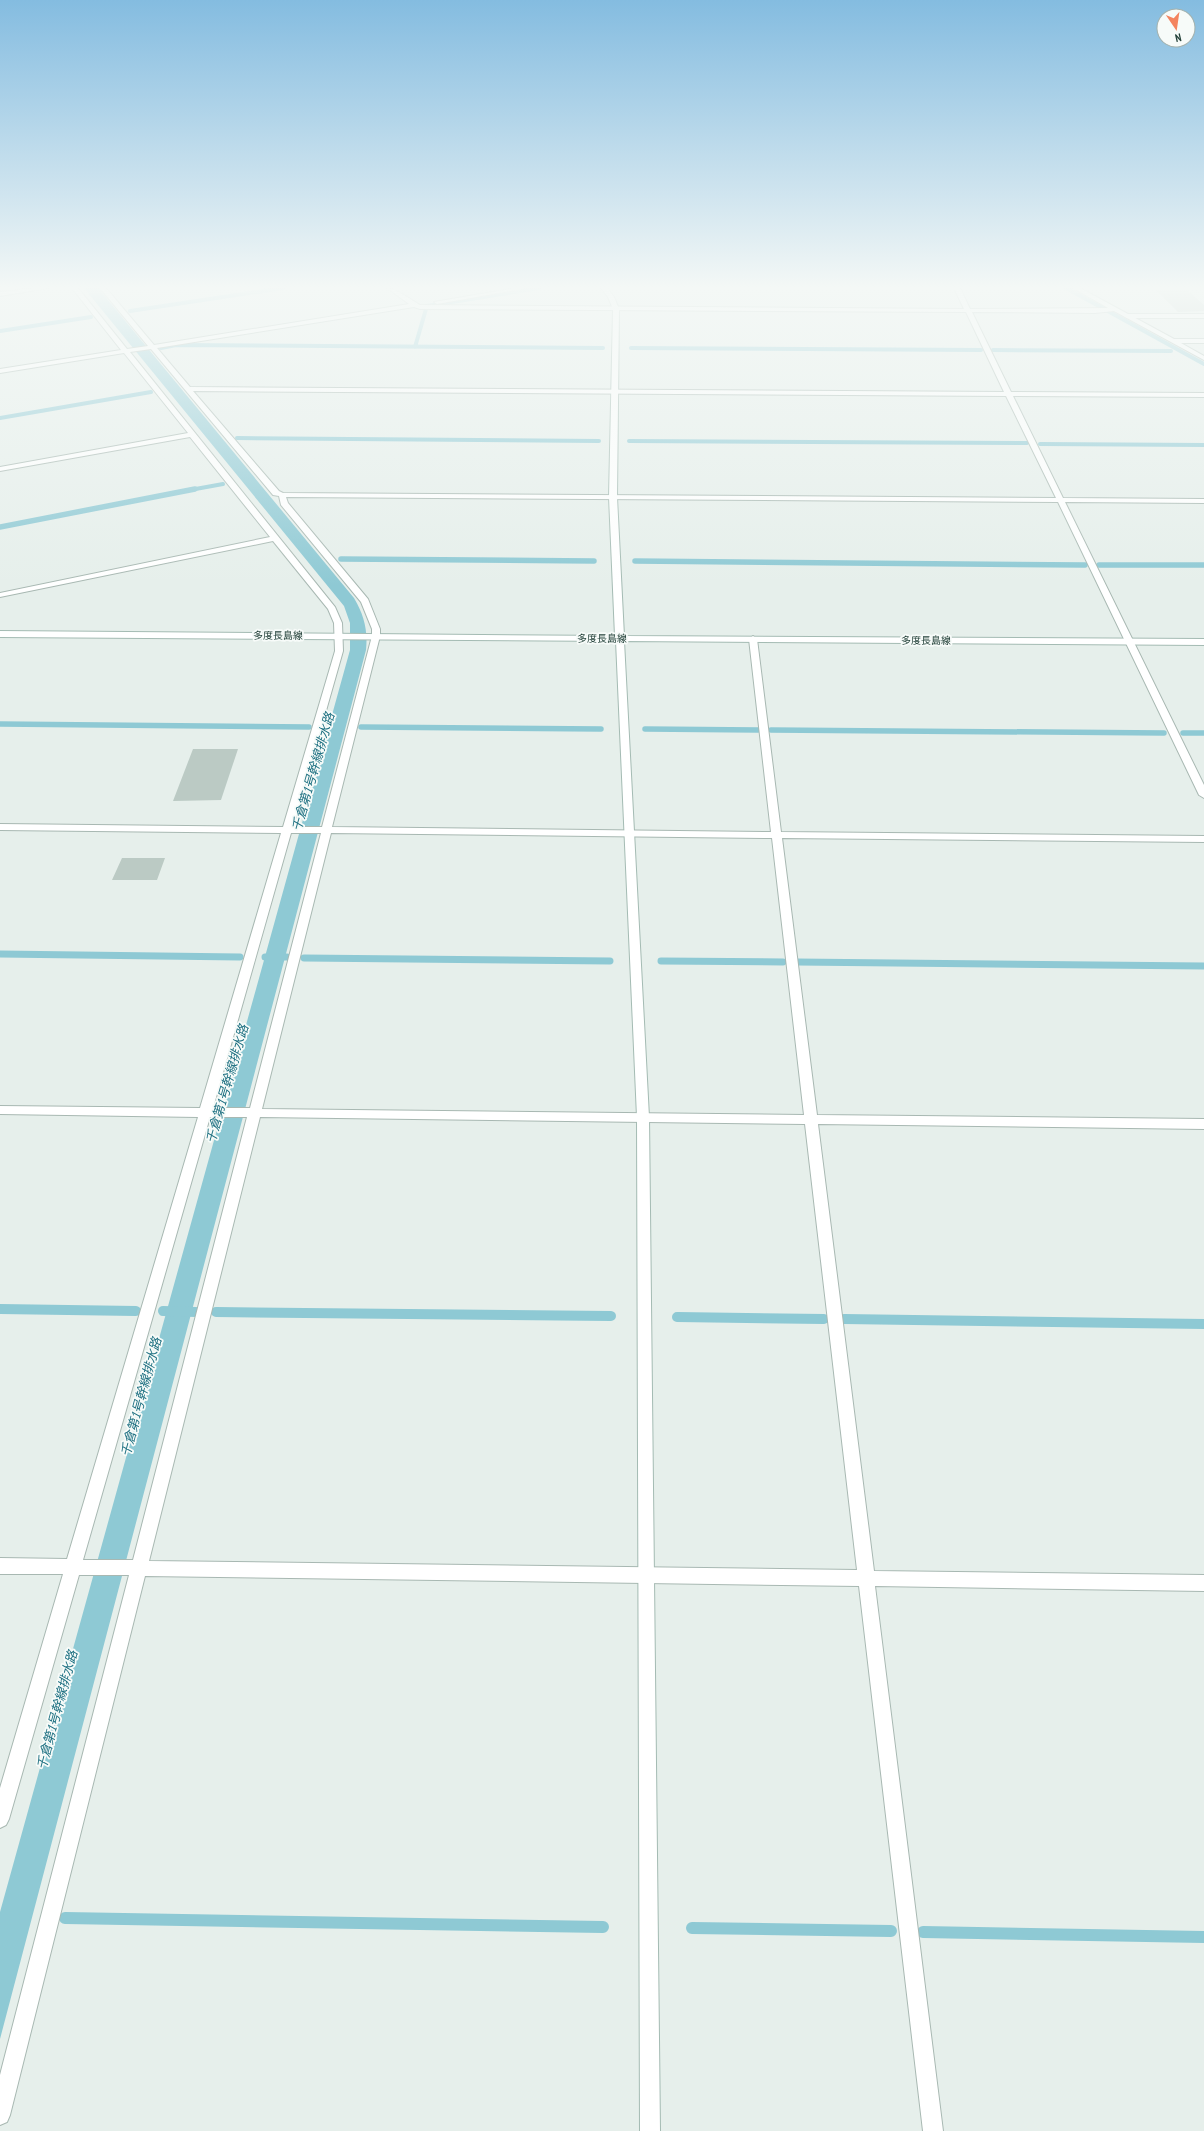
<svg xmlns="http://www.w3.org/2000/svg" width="1204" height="2131" font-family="'PT Sans Narrow','Noto Sans JP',sans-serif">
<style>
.water{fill:#8ec9d4}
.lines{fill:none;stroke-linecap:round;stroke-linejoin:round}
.stream-far4{stroke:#8ec9d4;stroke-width:4}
.stream-far3{stroke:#8ec9d4;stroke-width:5.5}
.stream-far2{stroke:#8ec9d4;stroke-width:7}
.stream-far1{stroke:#8ec9d4;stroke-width:10}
.stream{stroke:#8ec9d4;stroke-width:12}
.building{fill:#bbcac4}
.lane-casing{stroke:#a8b8b2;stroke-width:2}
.street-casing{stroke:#a8b8b2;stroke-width:2}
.secondary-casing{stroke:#a4bbb3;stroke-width:2}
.lane{fill:#fff;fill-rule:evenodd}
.street{fill:#fff;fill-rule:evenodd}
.secondary{fill:#fff;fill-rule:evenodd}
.labels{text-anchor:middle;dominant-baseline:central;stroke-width:3.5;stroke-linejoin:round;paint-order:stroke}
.far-street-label{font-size:10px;fill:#24423a;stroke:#f7fbf9}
.water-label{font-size:13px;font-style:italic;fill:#1c6f80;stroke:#f7fbf9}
</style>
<rect width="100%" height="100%" fill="#e6efeb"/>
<path class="water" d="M84,288h14l256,310c10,17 14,32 12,52l-366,1389v-127l350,-1262v-27l-6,-17z"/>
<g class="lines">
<path class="stream-far4" d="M1066,288l138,76
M427,306l112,-18
M130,311l153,-23
M0,331l91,-14
M415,347l11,-38
M161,348l15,-3 427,3
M631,348l350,2
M993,350l178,1
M0,418l151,-26
M237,438l362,3
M629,441l398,2
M1040,444l164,1
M190,490l33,-6"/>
<path class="stream-far3" d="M0,527l195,-38
M341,559l253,2
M635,561l450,4
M1099,565h105
M0,724l309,3
M361,727l240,2
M645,729l113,1
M771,730l393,3
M1183,733h21"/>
<path class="stream-far2" d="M0,954l240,3
M265,957h22
M304,958l306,3
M661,961l122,1
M797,962l407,4"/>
<path class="stream-far1" d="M0,1309l136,2
M163,1311l33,1
M216,1312l395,4
M677,1317l147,2
M844,1319l360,5"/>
<path class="stream" d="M65,1918l538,9
M692,1928l199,3
M923,1932l281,5"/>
</g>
<path class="building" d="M1156,290h31l17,15v6l-26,1z
M193,749h45l-17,51 -48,1z
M122,858h43l-8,22h-45z"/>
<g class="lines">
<g class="lane-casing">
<path id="lane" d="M1204,314v4h-77l-3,-2 3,-2z"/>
</g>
<g class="street-casing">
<path id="street" d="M36,288h13l-49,8v-4z
M72,288h6l49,61 21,-3 -48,-58h6l48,57 255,-41 -22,-16c8,0 26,13 33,17l544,4 -10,-21h6l10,21 138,-1 -35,-20h7l94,51h30v4h-23l23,13v4l-90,-49 -19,2 -123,-1 39,80 193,1v4l-191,-1 50,102 141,1v4l-139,-1 139,283v13l-5,-3 -141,-293 -772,-5 2,6 80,96 12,30v7l-48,191 439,5 -22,-193 4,-3 4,3 24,193 423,4v6l-422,-4 35,277 387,4v10l-386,-5 56,447 330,4v16l-329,-5 68,545h-20l-64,-545 -714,-10 -135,539 -3,7 -7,3v-50l129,-500h-50l-70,244 -3,6 -6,3v-40l63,-214h-63v-16l67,1 131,-442 -198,-3v-8l200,2 81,-275 -281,-3v-6l283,3 52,-176 -1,-28 -6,-14 -55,-68 -273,56v-4l270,-56 -80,-100 -190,34v-4l188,-34 -64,-80 -124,20v-4l121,-19zM414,307l6,2 546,3 38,80 -814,-5 -33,-39zM151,349l122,146 6,1 2,9 80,97 11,27v7l-50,191h-29l50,-176 -1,-28 -7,-16 -205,-255zM193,391l813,5 50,102 -773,-5 -4,-2zM291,833h30l-71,275h-37zM331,833l441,5 32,277 -542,-6zM210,1117h37l-114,443h-50zM260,1117l545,7 52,446 -708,-9z
M516,288h11l-90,16 -3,-2z"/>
</g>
<g class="secondary-casing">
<path id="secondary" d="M601,288h6l7,9 5,12 -2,188 7,139 580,3v6l-580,-4 25,476 11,1014h-20l-3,-1014 -21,-476 -616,-4v-6l615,5 -6,-139 4,-188 -5,-12z"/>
</g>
<use href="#lane" class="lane"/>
<use href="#street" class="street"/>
<use href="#secondary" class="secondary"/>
</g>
<linearGradient id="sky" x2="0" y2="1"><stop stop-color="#84bce0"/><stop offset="0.49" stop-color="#f4f8f6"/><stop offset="1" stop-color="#f4f8f6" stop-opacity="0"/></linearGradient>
<rect width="1204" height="586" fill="url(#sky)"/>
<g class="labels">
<g class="far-street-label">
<text x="278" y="635">多度長島線</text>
<text x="602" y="638">多度長島線</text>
<text x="926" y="640">多度長島線</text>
</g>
<g class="water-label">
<text transform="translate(313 772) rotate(-74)">千倉第1号幹線排水路</text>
<text transform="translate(227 1084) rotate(-74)">千倉第1号幹線排水路</text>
<text transform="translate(141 1397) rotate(-75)">千倉第1号幹線排水路</text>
<text transform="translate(57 1710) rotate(-75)">千倉第1号幹線排水路</text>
</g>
</g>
<g transform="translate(1176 28) rotate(167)"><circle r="19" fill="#f7fbf9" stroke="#a3b1ad"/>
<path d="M0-3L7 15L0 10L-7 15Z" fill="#f4845f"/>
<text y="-6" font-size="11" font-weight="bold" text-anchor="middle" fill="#24423a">N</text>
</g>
</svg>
